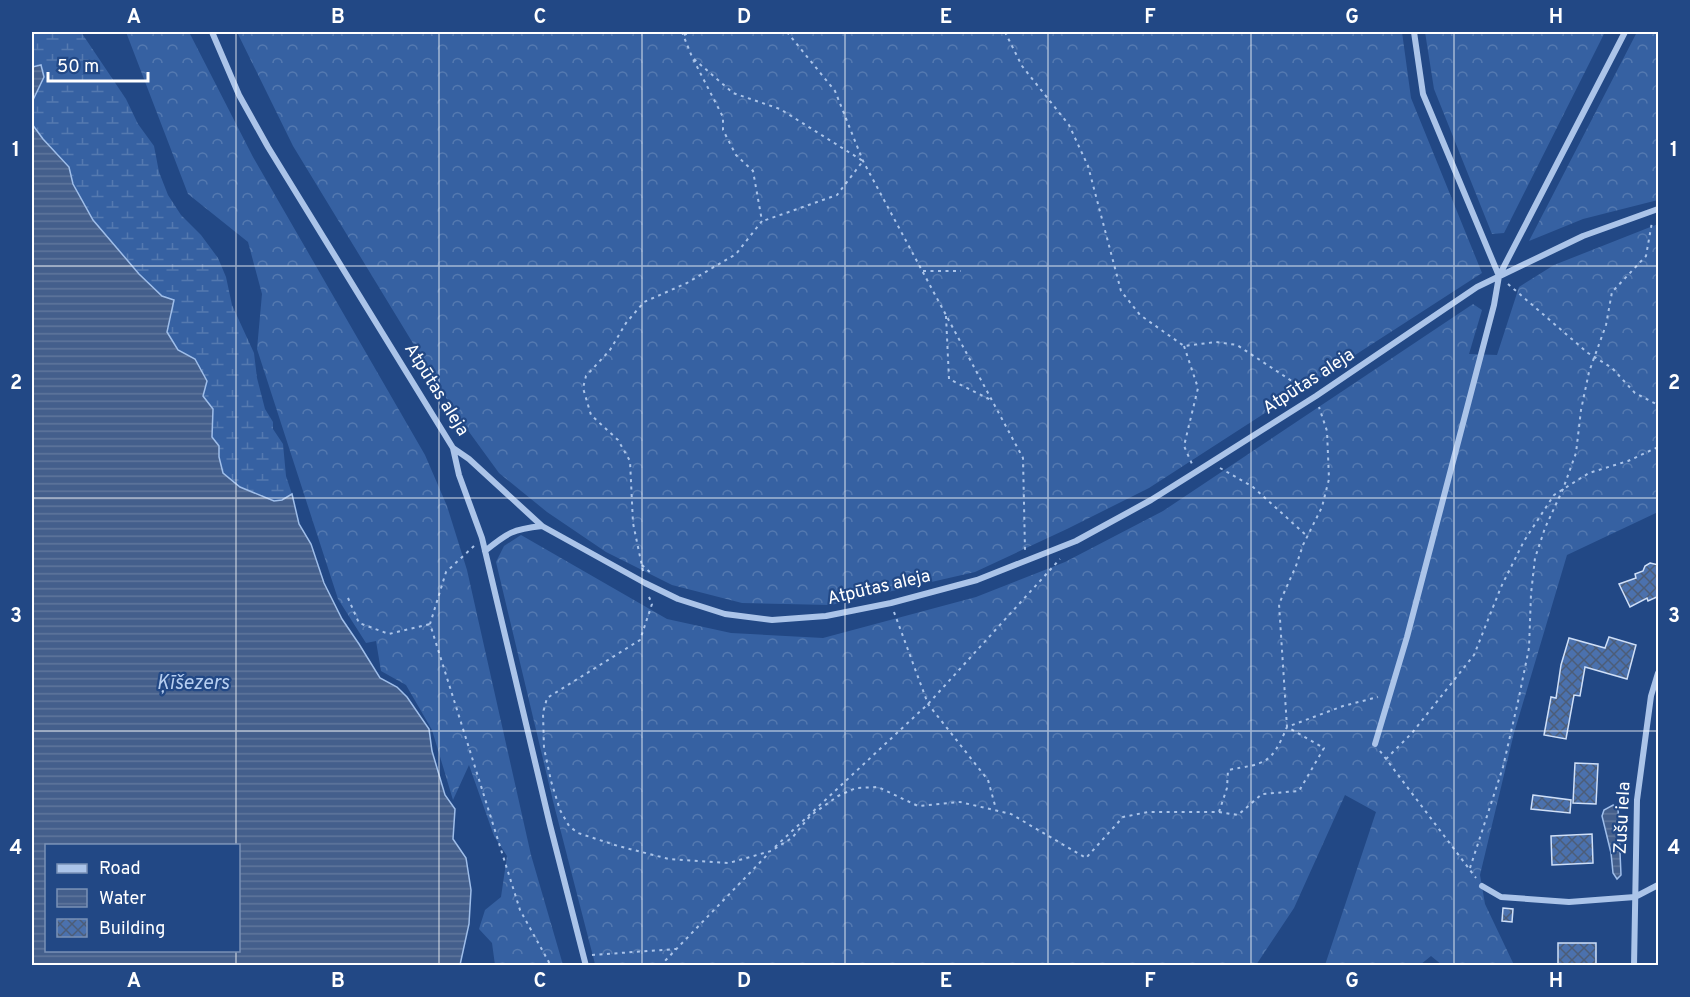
<svg xmlns="http://www.w3.org/2000/svg" width="1690" height="997" font-family="Overpass,sans-serif">
<style>
.forest{fill:url(#forest-crowns)}
.wetland{fill:url(#wetland-marsh)}
.water{fill:url(#water-rules);stroke:#9fbeea;stroke-width:1.5;fill-rule:evenodd}
.building{fill:url(#building-cross-hatch);stroke:#cfdff7;stroke-width:1.5}
.lines{fill:none;stroke-linecap:round;stroke-linejoin:round}
.path{stroke:#abc4e9;stroke-width:2;stroke-dasharray:3 4.5;stroke-linecap:butt}
.street{stroke:#abc4e9;stroke-width:6}
.grid{fill:none;stroke:#fff;stroke-width:1.5;stroke-opacity:0.55}
.labels{text-anchor:middle;dominant-baseline:central;stroke-width:4.5;stroke-linejoin:round;paint-order:stroke}
.street-label{font-size:18px;fill:#fff;stroke:#224885}
.water-label{font-size:20px;font-style:italic;fill:#b6cef0;stroke:#224885}
.neatline{fill:none;stroke:#fff;stroke-width:2}
.grid-label{font-size:20px;text-anchor:middle;font-weight:bold;fill:#fff}
</style>
<defs>
<pattern id="forest-crowns" width="20" height="18" patternUnits="userSpaceOnUse" patternTransform="scale(1.5)"><rect width="20" height="18" fill="#3661a2"/><path d="M2 6a3 3 0 1 1 6 0M12 15a3 3 0 1 1 6 0" fill="none" stroke="#5479b0"/></pattern>
<pattern id="wetland-marsh" width="20" height="14" patternUnits="userSpaceOnUse" patternTransform="scale(1.5)"><rect width="20" height="14" fill="#3661a2"/><path d="M1 5h8M5 5V1M11 12h8M15 12V8" fill="none" stroke="#5479b0"/></pattern>
<pattern id="water-rules" width="6" height="5" patternUnits="userSpaceOnUse" patternTransform="scale(1.5)"><rect width="6" height="5" fill="#445f8c"/><path d="M0 2.5h6" fill="none" stroke="#60779d"/></pattern>
<pattern id="building-cross-hatch" width="8" height="8" patternUnits="userSpaceOnUse" patternTransform="scale(1.5)"><rect width="8" height="8" fill="#4b71ad"/><path d="M0 0l8 8M0 8l8-8" fill="none" stroke="#4c5d78"/></pattern>
</defs>
<rect width="100%" height="100%" fill="#224885"/>
<path class="forest" d="M126,32h63l64,125 172,298 22,51 20,64 64,285 32,110h-68l-3,-22 -13,-14 6,-19 16,-13 6,-41 -13,-20 -25,-71 -16,35 -21,-70 -26,-45 -25,-14 -5,-30 -10,2 -28,-44 -81,-250 5,-55 -14,-52 -60,-48z
M237,32h1165l9,66 71,175 -333,215 -82,41 -92,43 -144,33 -89,-2 -70,-18 -66,-33 -59,-40 -48,-39 -43,-59 -163,-268z
M1425,32h180l-101,201 -12,1 -58,-145z
M1637,32h21v168l-75,19 -54,22z
M1658,224v288l-91,43 -53,178 -34,142 5,29 29,61h-72l-11,-9 -11,9h-95l51,-153 -31,-17 -51,113 -38,57h-663l2,-1 -42,-163 -57,-239 8,-16 17,-11 146,84 64,14 92,5 153,-41 89,-35 98,-51 310,-207 9,6 -13,44 28,1 22,-68 35,-22z"/>
<path class="wetland" d="M32,32h49l45,67 12,25 16,22 5,26 9,23 13,20 20,20 17,23 8,19 6,28 22,48 3,25 8,31 8,13v7l10,15 3,32 6,18 -10,6 -8,1 -34,-14 -17,-14 -4,-16v-11l-7,-9 1,-28 -10,-13 3,-15 -11,-22 -17,-9 -11,-18 5,-18 -10,-18 -23,-22 -46,-54 -20,-36 -4,-17 -26,-28 -11,-15v-23l12,-24 -3,-12 -9,2z"/>
<path class="water" d="M41,65l3,12 -12,25v-35z
M32,124l11,15 26,28 4,17 20,36 46,54 23,22 12,4 -7,32 11,18 17,9 12,22 -4,15 10,13 -1,28 7,9v11l4,16 17,14 34,14 8,-1 10,-6 7,30 12,20 13,39 18,36 17,25 21,34 17,9 10,10 22,32 3,22 13,44 10,14 -2,30 13,19 5,32 -2,34 -9,41h-428zM46,846h192v104h-192z
M1613,805l5,3 3,67 -4,4 -4,-6 -2,-20 -9,-37 2,-6z"/>
<path class="building" d="M1650,563l9,2v31l-11,5 -1,-3 -17,9 -11,-23 17,-6 -1,-4 8,-3 2,-5z
M1609,637l27,8 -9,34 -42,-12 -5,29 -6,-1 -8,44 -22,-4 7,-38 5,1 5,-33 8,-27 36,10z
M1575,763l23,1 -2,40 -23,-1z
M1533,795l38,5 -1,13 -39,-4z
M1592,834l1,29 -41,2 -1,-29z
M1503,908l10,1 -1,13 -10,-1z
M1558,943h38v23h-38z"/>
<g class="lines">
<path class="path" d="M787,32l48,59 28,70 160,297 2,92
M1005,32l17,34 47,59 19,41 33,125 19,24 44,31 32,-4 21,3 70,46
M684,35l7,-3
M694,59l39,34 47,16 83,52 -26,34 -74,26
M923,271h38
M1508,284l80,69 24,15 23,25 23,12
M946,316l3,63 44,22
M1184,346l14,42 -14,58 8,18
M1220,468l33,19 54,49
M474,546l-28,26 -16,52 90,286 31,56
M642,565l11,10
M643,571l-10,-48 -3,-62 -12,-21 -27,-25 -8,-27 3,-12 24,-26 16,-27 18,-21 43,-19 49,-29 26,-33 -9,-50 -17,-16 -13,-25v-13l-31,-60 -10,-25
M649,597l3,7 -12,36 -93,58 -4,15 1,35 7,33 9,29 9,16 9,7 40,13 51,13 60,4 42,-12 21,-13 18,-22 28,-20 18,-8 22,-1 40,19 42,-4 51,12 75,44 37,-41 25,-5h71l8,-24 1,-18c38,-7 43,-5 59,-43l56,-21 35,-9
M348,598l11,25 30,11 41,-10
M894,612l34,92 60,76 8,29
M1380,751l96,127
M1386,759l26,-26 62,-78 27,-68 23,-46 30,-46 35,-22 39,-12 30,-14
M1219,812l19,3 24,-21 37,-3 25,-43 -37,-21 -8,-123 17,-38 7,-21 19,-38 7,-28 -2,-48 -8,-24
M775,847l153,-143 132,-145
M1470,868l33,-101 16,-70 10,-49 2,-54 4,-36 10,-30 18,-39 13,-36 5,-43 8,-38 17,-47 6,-33 34,-36 6,-34
M592,955l84,-6
M660,966l109,-113"/>
<path class="street" d="M212,32l27,63 29,52 185,301 16,11 73,67 103,57 33,16 47,15 47,6 54,-4 65,-13 86,-23 99,-39 75,-41 59,-37 106,-67 161,-109 106,-51 75,-27
M1414,32l9,62 76,182
M453,448l6,27 23,63 68,287 36,141
M485,551c22,-18 28,-22 57,-25
M1375,744l32,-107 87,-332 5,-29 126,-244
M1482,886l19,11 68,5 66,-5 23,-12
M1634,966l3,-166 14,-104 7,-23"/>
</g>
<path class="grid" d="M236,32v814M439,32v934M642,32v934M845,32v934M1048,32v934M1251,32v934M1454,32v934M32,266h1626M32,498h1626M32,731h1626M236,950v16"/>
<g class="labels">
<g class="street-label">
<text transform="translate(1309 382) rotate(-33)">Atpūtas aleja</text>
<text transform="translate(436 390) rotate(58)">Atpūtas aleja</text>
<text transform="translate(879 588) rotate(-13)">Atpūtas aleja</text>
<text transform="translate(1623 818) rotate(-87)">Zušu iela</text>
</g>
<g class="water-label">
<text x="193" y="684">Ķīšezers</text>
</g>
</g>
<rect width="1690" height="997" fill="none" stroke="#224885" stroke-width="66"/>
<rect x="45" y="844" width="195" height="108" fill="#224885" stroke="#7a91b6" stroke-width="1.5"/>
<rect x="57" y="864" width="30" height="9" fill="#abc4e9" stroke="#7a91b6" stroke-width="1.5"/>
<text x="99" y="874" font-size="18" fill="#ffffff">Road</text>
<rect x="57" y="889" width="30" height="18" fill="url(#water-rules)" stroke="#7a91b6" stroke-width="1.5"/>
<text x="99" y="904" font-size="18" fill="#ffffff">Water</text>
<rect x="57" y="919" width="30" height="18" fill="url(#building-cross-hatch)" stroke="#7a91b6" stroke-width="1.5"/>
<text x="99" y="934" font-size="18" fill="#ffffff">Building</text>
<path d="M48 72v9h100v-9" fill="none" stroke="#ffffff" stroke-width="3"/>
<text x="57" y="72" font-size="18" fill="#ffffff" stroke="#224885" stroke-width="4.5" paint-order="stroke">50 m</text>
<rect x="33" y="33" width="1624" height="931" class="neatline"/>
<g class="grid-label">
<text x="134" y="23">A</text>
<text x="338" y="23">B</text>
<text x="540" y="23">C</text>
<text x="744" y="23">D</text>
<text x="946" y="23">E</text>
<text x="1150" y="23">F</text>
<text x="1352" y="23">G</text>
<text x="1556" y="23">H</text>
<text x="16" y="156">1</text>
<text x="1674" y="156">1</text>
<text x="16" y="389">2</text>
<text x="1674" y="389">2</text>
<text x="16" y="622">3</text>
<text x="1674" y="622">3</text>
<text x="16" y="854">4</text>
<text x="1674" y="854">4</text>
<text x="134" y="987">A</text>
<text x="338" y="987">B</text>
<text x="540" y="987">C</text>
<text x="744" y="987">D</text>
<text x="946" y="987">E</text>
<text x="1150" y="987">F</text>
<text x="1352" y="987">G</text>
<text x="1556" y="987">H</text>
</g>
</svg>
